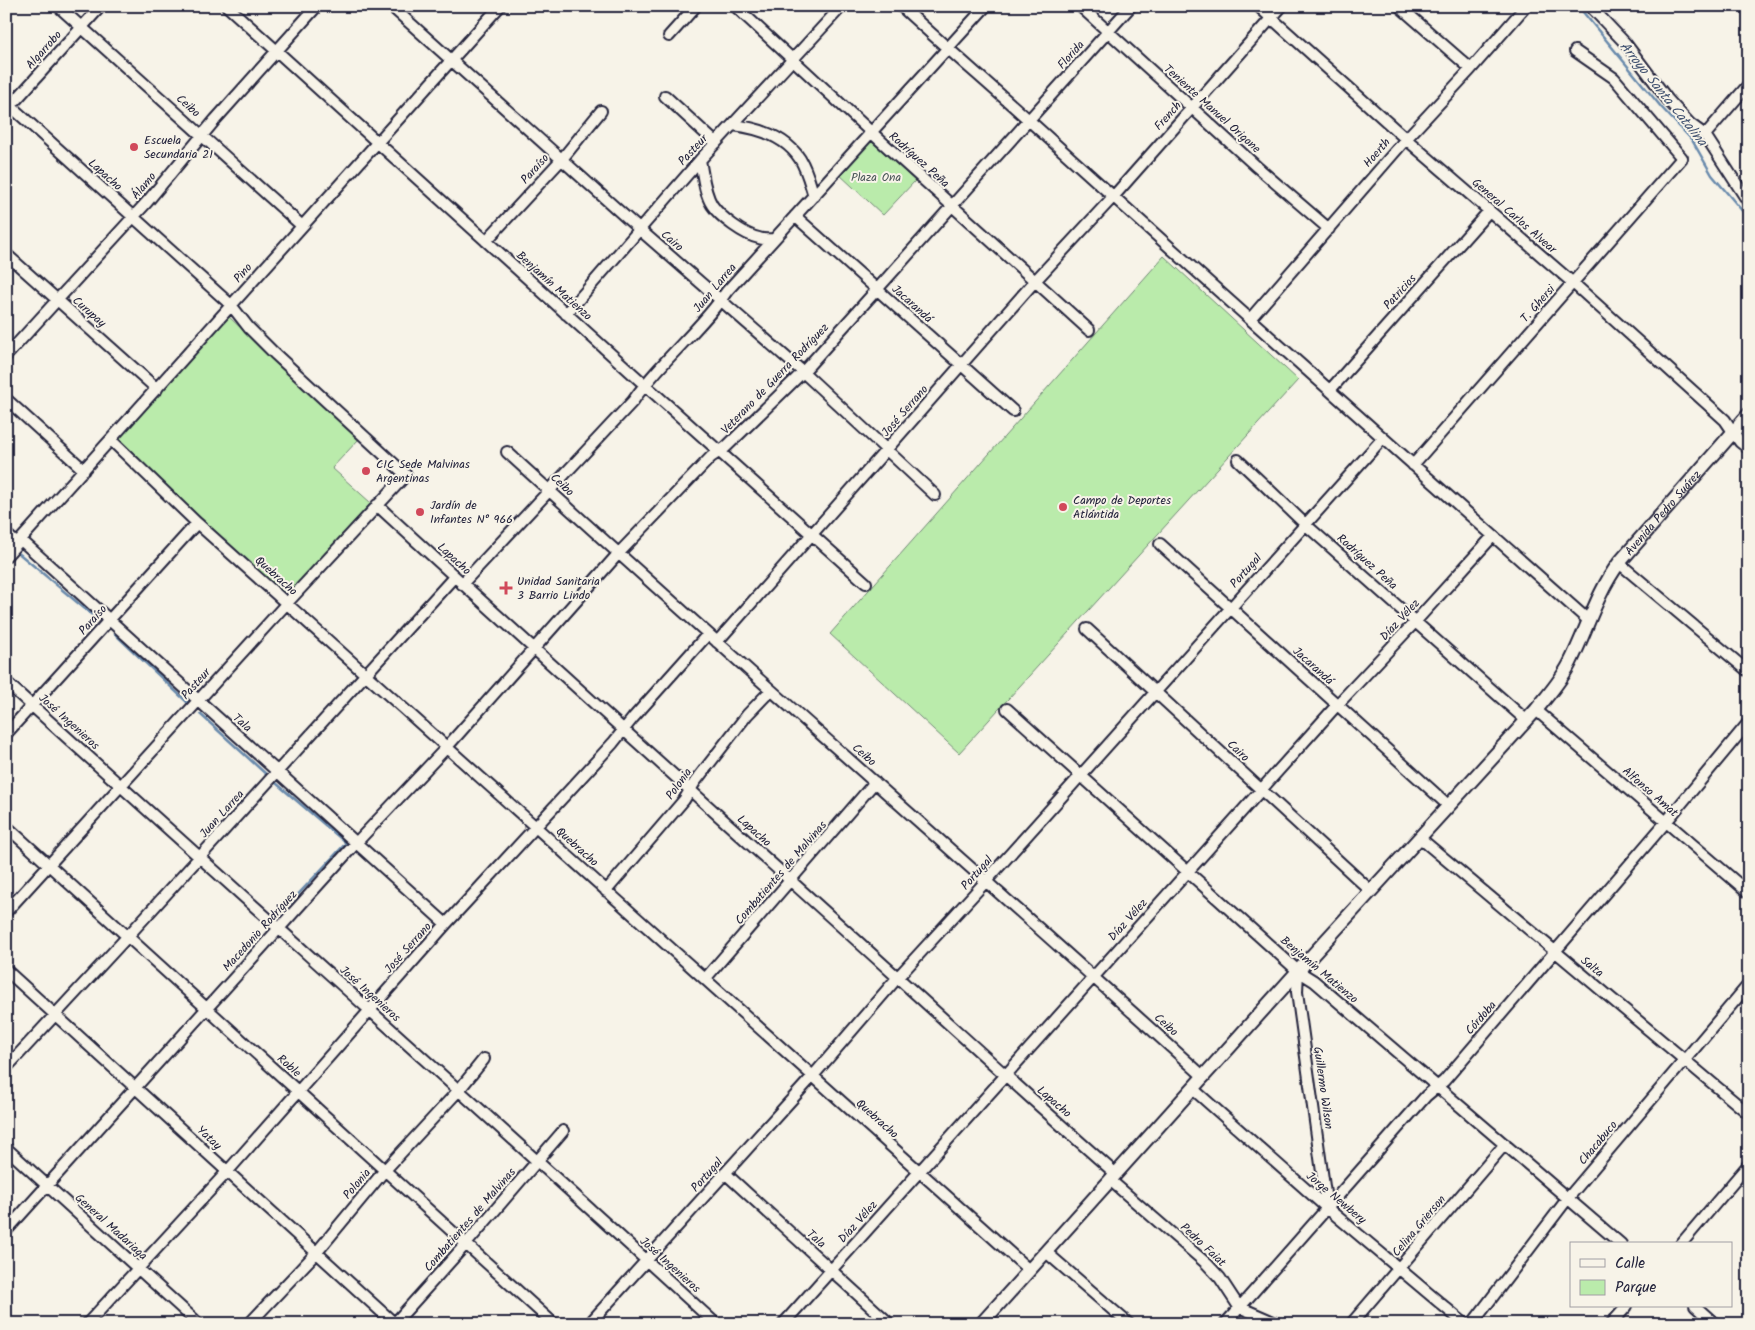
<svg xmlns="http://www.w3.org/2000/svg" width="1755" height="1330" font-family="Kalam,sans-serif">
<style>
.green{fill:#baebab;stroke:#6e8673}
.lines{fill:none;stroke-linecap:round;stroke-linejoin:round}
.stream{stroke:#698aac;stroke-width:2.5}
.minor-casing{stroke:#22223b;stroke-width:14}
.major-casing{stroke:#22223b;stroke-width:16}
.minor{stroke:#f7f3e8;stroke-width:10}
.major{stroke:#f7f3e8;stroke-width:12}
.poi-dot{fill:#d1495b;stroke:#f7f3e8;stroke-width:2}
.labels{text-anchor:middle;dominant-baseline:central;stroke-width:4;stroke-linejoin:round;paint-order:stroke}
.street-label{font-size:12px;fill:#22223b;stroke:#f7f3e8}
.poi-label{font-size:12px;fill:#22223b;stroke:#f7f3e8;text-anchor:start}
.park-label{font-size:12px;fill:#485457;stroke:#f7f3e8}
.water-label{font-size:14px;font-style:italic;fill:#465673;stroke:#f7f3e8}
</style>
<rect width="100%" height="100%" fill="#f7f3e8"/>
<filter id="ink" filterUnits="userSpaceOnUse"><feTurbulence type="fractalNoise" baseFrequency=".02" numOctaves="2"/><feDisplacementMap in="SourceGraphic" scale="10" xChannelSelector="R" yChannelSelector="G"/><feConvolveMatrix kernelMatrix="1 2 1 2 8 2 1 2 1" color-interpolation-filters="sRGB"/></filter>
<g filter="url(#ink)">
<path class="green" d="M870,140l45,41 -32,34 -44,-41z
M1164,256l134,124 -339,373 -129,-119z
M228,316l131,123 -27,29 39,35 -82,89 -8,-1 -163,-149 1,-6z"/>
<g class="lines">
<path class="stream" d="M1578,6l84,102 30,32 20,35 37,44
M16,551l81,68
M115,634l73,69
M200,714l68,62
M276,783l70,60 -70,75"/>
<g class="minor-casing">
<path id="minor" d="M58,6l243,219
M227,6l418,379 221,198
M391,6l248,223 164,143 132,123
M735,6l137,127 217,197
M901,6c43,40 88,78 131,117 184,167 370,332 556,497
M1080,6l177,161 72,62
M1258,6l148,133 167,144 152,137 15,22 9,7
M1399,6l72,63
M1590,6l36,38 42,56 22,24 15,11 44,68
M669,36l27,-30
M665,96l51,47
M6,102l225,203 18,23 25,25 132,122 -119,128 -281,309
M6,111l95,-105
M733,125c25,3 53,12 67,34 7,11 10,25 14,37
M1705,135l44,-51
M700,160c3,15 4,32 12,45 8,12 32,30 47,33 4,2 10,1 15,1
M795,216l218,195
M486,241l76,-82 39,-48
M6,254l151,135
M566,314l134,-154 142,-154
M1250,319l156,-180 65,-70 55,-63
M6,356l141,-154 68,-82 102,-114
M1330,390l159,-179
M6,399l78,71
M111,440l86,83 832,747
M507,452c230,211 466,415 697,625
M1238,460l67,64 222,197
M1413,465l269,-307 -68,-80 -39,-27
M377,505c171,158 346,314 519,471 73,66 146,133 220,198
M6,534l11,10
M21,540l425,384
M1160,544l289,262
M6,556l494,-550
M1619,563l130,109
M462,584l171,-183c27,-40 67,-70 94,-110l259,-285
M1087,629l284,262
M717,642l318,-361 78,-84 169,-191
M6,682c236,215 475,426 710,642
M1007,709l291,262 16,10 307,263
M1536,710l213,183
M6,734l191,-211
M6,826l548,498
M1420,838l329,276
M606,891l78,-91 11,-18 52,-67 24,-25
M6,970l389,354
M1298,971l-1,21 30,216
M705,979l170,-197
M6,1068l122,-132 326,-359
M1193,1089l134,119 138,116
M6,1148l193,176
M725,1173l165,151
M1110,1180l97,84 13,14 19,29 39,17
M6,1231l350,-388 90,-95 172,-194 93,-97 15,-10 77,-75 328,-366
M1681,1244l68,-80
M1046,1252l83,72
M1695,1306l20,18
M87,1324l140,-152 219,-248 167,-181 20,-25 75,-84
M249,1324l68,-72 68,-82 74,-80 25,-31
M394,1324l72,-80 97,-113
M589,1324l223,-247 86,-100 89,-97 396,-442
M783,1324l554,-619 78,-83 78,-86
M1225,1324l201,-228 18,-15 222,-259 83,-100
M1351,1324l154,-180
M1472,1324l96,-126 181,-214
M1611,1324l16,-18"/>
</g>
<g class="major-casing">
<g id="major">
<path id="s1" d="M981,1324l317,-353 238,-261c12,-15 25,-29 34,-47 17,-33 26,-69 49,-100l130,-149"/>
</g>
</g>
<use href="#minor" class="minor"/>
<use href="#major" class="major"/>
</g>
</g>
<g class="poi-dot">
<circle cx="134" cy="147" r="5"/>
<circle cx="366" cy="471" r="5"/>
<circle cx="1063" cy="507" r="5"/>
<circle cx="420" cy="512" r="5"/>
<path d="M503.5 580.5h5v5h5v5h-5v5h-5v-5h-5v-5h5z"/>
</g>
<g class="labels">
<g class="street-label">
<text transform="translate(44 50) rotate(-48)">Algarrobo</text>
<text transform="translate(1071 55) rotate(-48)">Florida</text>
<text transform="translate(188 106) rotate(42)">Ceibo</text>
<text transform="translate(1212 109) rotate(42)">Teniente Manuel Origone</text>
<text transform="translate(1168 116) rotate(-48)">French</text>
<text transform="translate(693 150) rotate(-47)">Pasteur</text>
<text transform="translate(1377 153) rotate(-49)">Hoerth</text>
<text transform="translate(919 160) rotate(42)">Rodríguez Peña</text>
<text transform="translate(535 169) rotate(-48)">Paraíso</text>
<text transform="translate(105 175) rotate(42)">Lapacho</text>
<text transform="translate(144 186) rotate(-50)">Álamo</text>
<text transform="translate(1514 216) rotate(41)">General Carlos Alvear</text>
<text transform="translate(672 241) rotate(41)">Cairo</text>
<text transform="translate(243 273) rotate(-49)">Pino</text>
<text transform="translate(554 286) rotate(42)">Benjamín Matienzo</text>
<text transform="translate(715 288) rotate(-50)">Juan Larrea</text>
<text transform="translate(1400 292) rotate(-48)">Patricios</text>
<text transform="translate(912 304) rotate(42)">Jacarandá</text>
<text transform="translate(1538 304) rotate(-49)">T. Ghersi</text>
<text transform="translate(89 312) rotate(41)">Curupay</text>
<text transform="translate(775 379) rotate(-46)">Veterano de Guerra Rodríguez</text>
<text transform="translate(905 411) rotate(-49)">José Serrano</text>
<text transform="translate(562 485) rotate(43)">Ceibo</text>
<text stroke="none"><textPath href="#s1" startOffset="1064">Avenida Pedro Suárez</textPath></text>
<text transform="translate(454 559) rotate(43)">Lapacho</text>
<text transform="translate(1367 562) rotate(42)">Rodríguez Peña</text>
<text transform="translate(1246 571) rotate(-48)">Portugal</text>
<text transform="translate(276 576) rotate(42)">Quebracho</text>
<text transform="translate(93 620) rotate(-48)">Paraíso</text>
<text transform="translate(1400 620) rotate(-47)">Díaz Vélez</text>
<text transform="translate(1313 666) rotate(42)">Jacarandá</text>
<text transform="translate(196 684) rotate(-48)">Pasteur</text>
<text transform="translate(69 722) rotate(42)">José Ingenieros</text>
<text transform="translate(242 723) rotate(42)">Tala</text>
<text transform="translate(1238 751) rotate(43)">Cairo</text>
<text transform="translate(864 755) rotate(41)">Ceibo</text>
<text transform="translate(679 784) rotate(-54)">Polonia</text>
<text transform="translate(1650 792) rotate(41)">Alfonso Amat</text>
<text transform="translate(222 814) rotate(-48)">Juan Larrea</text>
<text transform="translate(754 831) rotate(42)">Lapacho</text>
<text transform="translate(577 847) rotate(42)">Quebracho</text>
<text transform="translate(781 873) rotate(-49)">Combatientes de Malvinas</text>
<text transform="translate(977 873) rotate(-48)">Portugal</text>
<text transform="translate(1128 920) rotate(-48)">Díaz Vélez</text>
<text transform="translate(260 931) rotate(-48)">Macedonio Rodríguez</text>
<text transform="translate(408 948) rotate(-48)">José Serrano</text>
<text transform="translate(1592 967) rotate(39)">Salta</text>
<text transform="translate(1319 970) rotate(40)">Benjamín Matienzo</text>
<text transform="translate(370 994) rotate(42)">José Ingenieros</text>
<text transform="translate(1481 1018) rotate(-49)">Córdoba</text>
<text transform="translate(1166 1025) rotate(42)">Ceibo</text>
<text transform="translate(289 1066) rotate(42)">Roble</text>
<text transform="translate(1323 1088) rotate(82)">Guillermo Wilson</text>
<text transform="translate(1054 1102) rotate(41)">Lapacho</text>
<text transform="translate(877 1119) rotate(42)">Quebracho</text>
<text transform="translate(209 1138) rotate(43)">Yatay</text>
<text transform="translate(1598 1143) rotate(-50)">Chacabuco</text>
<text transform="translate(707 1175) rotate(-48)">Portugal</text>
<text transform="translate(357 1184) rotate(-50)">Polonia</text>
<text transform="translate(1336 1198) rotate(40)">Jorge Newbery</text>
<text transform="translate(470 1220) rotate(-49)">Combatientes de Malvinas</text>
<text transform="translate(858 1222) rotate(-48)">Díaz Vélez</text>
<text transform="translate(1419 1226) rotate(-50)">Celina Grierson</text>
<text transform="translate(111 1227) rotate(42)">General Madariaga</text>
<text transform="translate(816 1239) rotate(42)">Tala</text>
<text transform="translate(1203 1245) rotate(43)">Pedro Faiat</text>
<text transform="translate(670 1265) rotate(42)">José Ingenieros</text>
</g>
<g class="poi-label">
<text x="144" y="140">Escuela<tspan x="144" dy="14">Secundaria 21</tspan></text>
<text x="376" y="464">CIC Sede Malvinas<tspan x="376" dy="14">Argentinas</tspan></text>
<text x="1073" y="500">Campo de Deportes<tspan x="1073" dy="14">Atlántida</tspan></text>
<text x="430" y="505">Jardín de<tspan x="430" dy="14">Infantes N° 966</tspan></text>
<text x="517" y="581">Unidad Sanitaria<tspan x="517" dy="14">3 Barrio Lindo</tspan></text>
</g>
<g class="park-label">
<text x="876" y="177">Plaza Ona</text>
</g>
<g class="water-label">
<text transform="translate(1663 94) rotate(51)">Arroyo Santa Catalina</text>
</g>
</g>
<rect width="1755" height="1330" fill="none" stroke="#f7f3e8" stroke-width="25"/>
<rect x="12" y="12" width="1730" height="1305" fill="none" stroke="#22223b" stroke-width="2" filter="url(#ink)"/>
<rect x="1570" y="1242" width="162" height="65" fill="#f7f3e8" stroke="#a29fa3"/>
<rect x="1580" y="1259" width="25" height="8" fill="#f7f3e8" stroke="#a29fa3"/>
<text x="1615" y="1268" font-size="15" fill="#22223b">Calle</text>
<rect x="1580" y="1280" width="25" height="15" fill="#baebab" stroke="#a29fa3"/>
<text x="1615" y="1292" font-size="15" fill="#22223b">Parque</text>
</svg>
